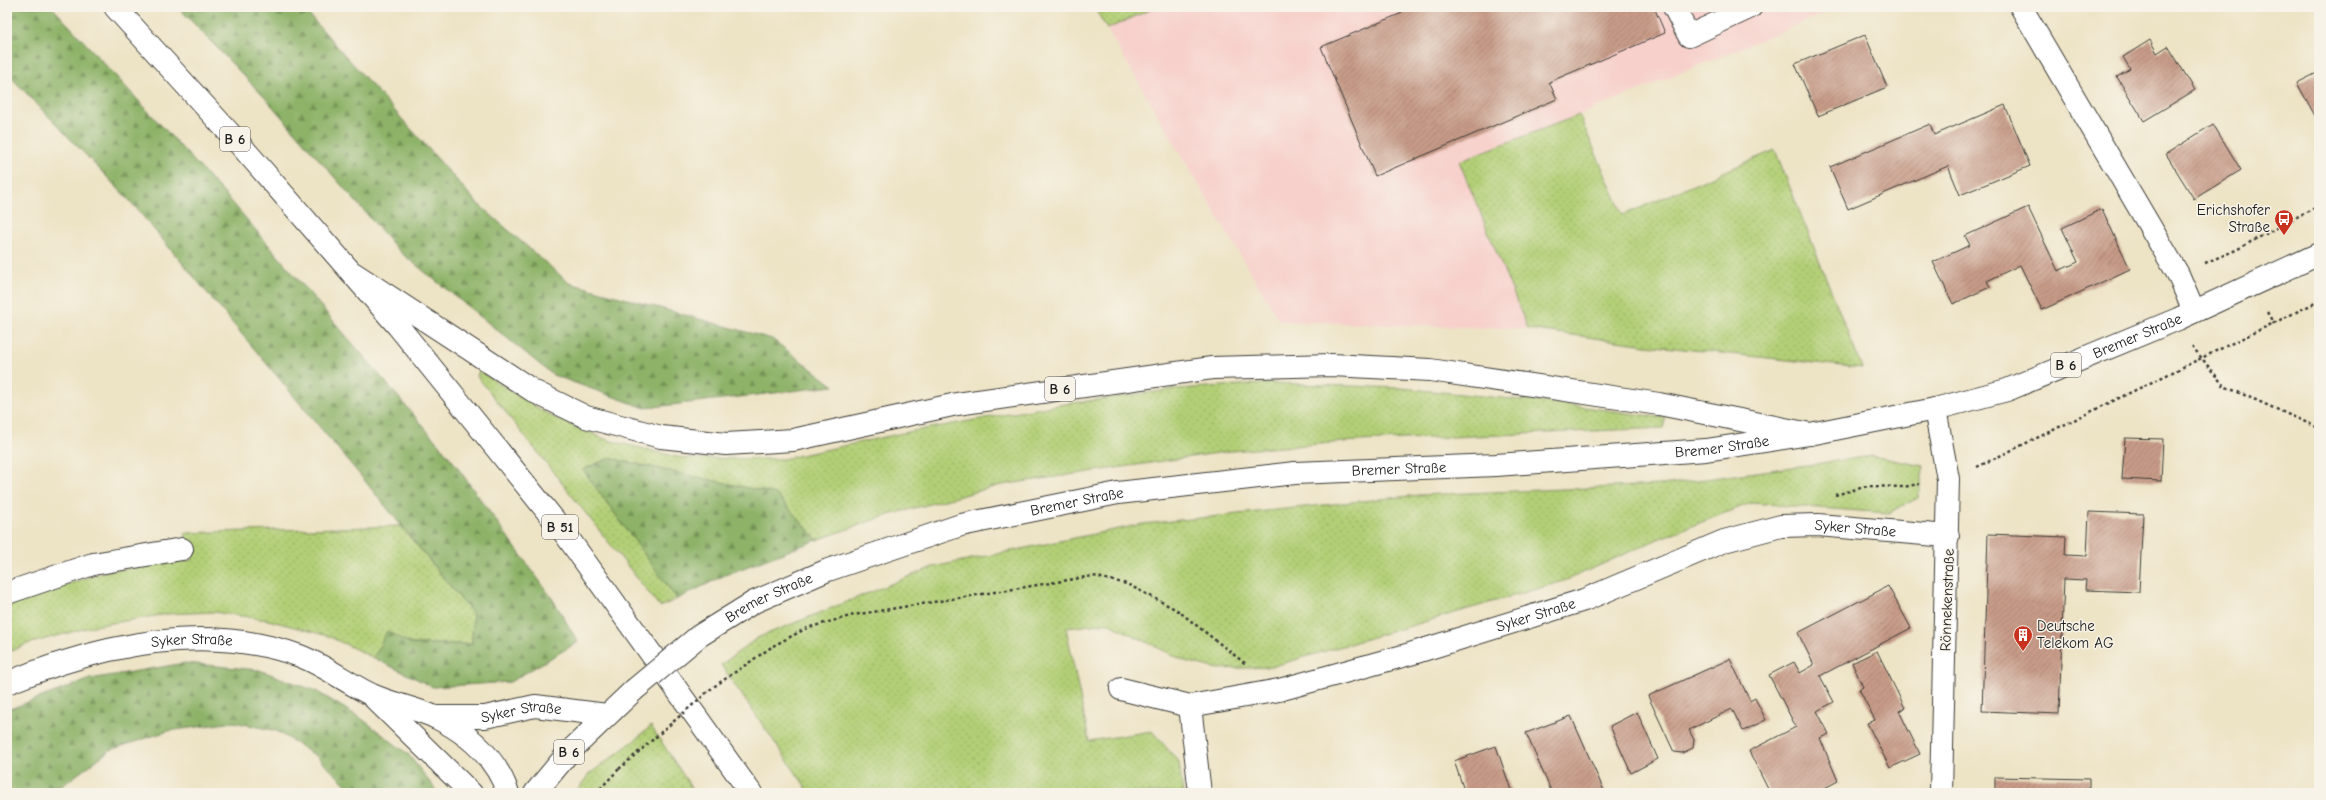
<svg xmlns="http://www.w3.org/2000/svg" width="2326" height="800" font-family="'Comic Neue',sans-serif">
<style>
.built{fill:#f7d0cb}
.grass{fill:url(#grass-dots);stroke:#677649}
.forest{fill:url(#forest-firs);stroke:#546742}
.building{fill:url(#building-hatch)}
.lines{fill:none;stroke-linecap:round;stroke-linejoin:round}
.minor-casing{stroke:#3b3a35;stroke-width:24}
.major-casing{stroke:#3b3a35;stroke-width:24}
.highway-casing{stroke:#3b3a35;stroke-width:24}
.path{stroke:#3b3a35;stroke-width:2.5;stroke-dasharray:3 3;stroke-linecap:butt}
.minor{stroke:#fff;stroke-width:22}
.major{stroke:#fff;stroke-width:22}
.highway{stroke:#fff;stroke-width:22}
.major-bridge-casing{stroke:#3b3a35;stroke-width:24;stroke-linecap:butt}
.path-bridge{stroke:#3b3a35;stroke-width:2.5;stroke-dasharray:3 3;stroke-linecap:butt}
.major-bridge{stroke:#fff;stroke-width:22}
.labels{text-anchor:middle;dominant-baseline:central;stroke-width:3;stroke-linejoin:round;paint-order:stroke}
.shield{fill:#f7f3e8;stroke:#5e5c59;stroke-width:1}
.shield-label{font-size:14px;font-weight:bold;fill:#1c1c1c}
.poi-label{font-size:15px;fill:#1c1c1c;stroke:#f7f3e8;text-anchor:end}
.street-label{font-size:15px;fill:#1c1c1c;stroke:#f7f3e8}
</style>
<defs>
<pattern id="grass-dots" width="8" height="8" patternUnits="userSpaceOnUse"><rect width="8" height="8" fill="#b2cf76"/><path d="M2 2h.1M6 6h.1" fill="none" stroke="#98b166" stroke-width="1.8" stroke-linecap="round"/></pattern>
<pattern id="forest-firs" width="22" height="20" patternUnits="userSpaceOnUse"><rect width="22" height="20" fill="#8db267"/><path d="M5 1l3.5 6h-7zM16 11l3.5 6h-7z" fill="#729054"/></pattern>
<pattern id="building-hatch" width="6" height="6" patternUnits="userSpaceOnUse"><rect width="6" height="6" fill="#c89b88"/><path d="M-1 1l2-2M0 6l6-6M5 7l2-2" fill="none" stroke="#a27e6e"/></pattern>
</defs>
<rect width="100%" height="100%" fill="#f7f3e8"/>
<filter id="ink" filterUnits="userSpaceOnUse"><feTurbulence type="fractalNoise" baseFrequency=".025" numOctaves="2"/><feDisplacementMap in="SourceGraphic" scale="8" xChannelSelector="R" yChannelSelector="G"/><feConvolveMatrix kernelMatrix="1 2 1 2 8 2 1 2 1" color-interpolation-filters="sRGB"/></filter>
<filter id="wash" filterUnits="userSpaceOnUse"><feTurbulence type="fractalNoise" baseFrequency=".012" numOctaves="4" result="noise"/><feDisplacementMap in="SourceGraphic" scale="16" xChannelSelector="R" yChannelSelector="G"/><feGaussianBlur stdDeviation="0.9" result="paint"/><feColorMatrix in="noise" values="0 0 0 0 0 0 0 0 0 0 0 0 0 0 0 0 0 1.4 0 .05"/><feComposite in="paint" operator="in"/></filter>
<g filter="url(#wash)">
<rect width="100%" height="100%" fill="#ede3c5"/>
<path class="built" d="M1156,7h684l-261,108 -120,46 69,168 -249,-8 -172,-292z"/>
<path class="grass" d="M1094,7h62l-49,22z
M1579,115l44,100 152,-65 87,218 -216,-23 -118,-16 -69,-168z
M479,371l72,45 56,24 75,18 101,1 120,-26 155,-28 119,-16 95,-6 129,5 161,16 103,14 -1,10 -307,13 -126,10 -230,34 -116,31 -68,24 -41,-46 -167,-36 -25,11 93,130 -17,8 -183,-231z
M1872,456l52,10 -6,32 -30,15 -137,-10 -93,36 -91,41 -296,87 -53,2 -33,-8 -77,-38 -42,5 23,113 63,-10 27,31 4,31h-373l-89,-128 36,-27 176,-71 210,-43 276,-29 243,-10z
M401,526l72,88 -1,30h-61l-24,-13 -13,27 -46,-22 -60,-16 -54,-8 -47,2 -73,12 -67,18 -20,9v-49l101,-33 85,-11 -8,-27z
M651,726l44,67h-119l12,-18 47,-35z"/>
<path class="forest" d="M7,7h45l179,194 221,259 100,138 26,44 -68,40 -77,5 -59,-29 13,-27 24,13h61l1,-30 -108,-133 -234,-279 -124,-129z
M178,7h124l175,196 92,80 203,56 62,47 -189,22 -92,-33 -153,-123 -134,-153z
M609,458l167,36 41,46 -92,35 -48,24 -94,-129z
M185,663l74,7 57,21 46,28 46,35 30,39h-83l-39,-37 -39,-25 -43,-9 -66,9 -58,19 -48,36 -36,7h-13l-6,-6v-77l83,-31z"/>
<g id="blocks">
<path class="building" d="M1399,7h255l11,26 -116,49 8,17 -182,77 -54,-129 81,-34z
M1865,35l22,52 -69,29 -23,-52z
M2150,40l7,13 11,-7 27,44 -51,31 -27,-44 13,-8 -7,-12z
M2319,72v51l-22,-40z
M2005,105l25,61 -70,29 -12,-29 -100,43 -18,-42 100,-43 4,11z
M2213,124l28,46 -47,29 -28,-45z
M2028,207l30,64 20,-9 -16,-34 40,-19 28,60 -88,41 -22,-45 -33,16 3,6 -37,17 -20,-42 37,-17 -5,-9z
M2125,438l38,1 -2,42 -39,-2z
M2089,512l54,2 -4,78 -54,-2 1,-10 -22,-1 -5,135 -77,-3 6,-177 78,3 -1,18 22,1z
M1888,586l23,42 -91,48 14,26 -17,9 12,23 -9,4 18,43 -23,12h-45l-21,-42 47,-24 -27,-52 25,-13 6,11 14,-8 -16,-32z
M1877,651l28,57 -6,3 21,43 -30,14 -23,-45 8,-3 -16,-31 4,-2 -11,-24z
M1730,659l20,42 5,-3 11,22 -23,11 -11,-22 -43,21 5,10 -1,8 -11,5 -8,-1 -26,-56z
M1637,712l21,47 -27,14 -21,-47z
M1571,716l34,77h-53l-26,-60z
M1496,746l16,47h-47l-11,-32z
M1995,777l94,2v14h-94z"/>
</g>
</g>
<g filter="url(#ink)">
<use href="#blocks" fill-opacity="0" stroke="#3b3a35" stroke-width="1"/>
<g class="lines">
<g class="minor-casing">
<g id="minor">
<path d="M1674,7l15,29 62,-29"/>
<path d="M2021,7l157,267 16,37"/>
<path d="M1935,409l13,70 -7,314"/>
<path d="M7,593l86,-29 89,-15"/>
<path id="s1" d="M7,683c92,-38 197,-62 293,-27 26,10 47,27 72,39 20,9 43,13 63,22 33,16 61,41 73,76"/>
<path id="s2" d="M1121,689l69,17 89,-16 131,-36 174,-54 140,-59 57,-15 37,-1 130,11"/>
<path d="M375,699l96,94"/>
<path d="M1190,706l10,87"/>
<path id="s3" d="M435,717h50l50,-11 72,9"/>
</g>
</g>
<g class="major-casing">
<g id="major">
<path id="s4" d="M699,636l55,-34 74,-32 133,-45 157,-32 177,-20 201,-8 210,-15 104,-16 125,-25 72,-19 171,-71 141,-65"/>
<path d="M535,793l34,-41 65,-62"/>
</g>
</g>
<g class="highway-casing">
<path id="highway" d="M115,7l128,141 155,178 165,205 188,262
M353,273l182,119 51,25 75,20 65,7 67,-4 164,-36 255,-36 120,-3 98,5 229,34 151,30"/>
</g>
<path class="path" d="M2205,263l31,-13 83,-45
M2267,312l7,12
M2192,346l32,40 95,42
M1977,467l342,-166
M1835,495l33,-9 35,1 16,-3
M773,646l34,-18 47,-13 239,-39 34,8 50,26 70,55
M596,793l23,-24"/>
<use href="#minor" class="minor"/>
<use href="#major" class="major"/>
<use href="#highway" class="highway"/>
<g class="major-bridge-casing">
<path id="major-bridge" d="M634,690l65,-54"/>
</g>
<path class="path-bridge" d="M619,769l93,-81 61,-42"/>
<use href="#major-bridge" class="major-bridge"/>
</g>
</g>
<defs>
<g id="bus-pin" transform="scale(1)"><path d="M0 17L-7.5 6A9.5 9.5 0 1 1 7.5 6Z" fill="#c8321e" stroke="#f7f3e8"/><path d="M-5-6H5V4H4V6H2V4H-2V6H-4V4H-5ZM-3.5-4V0h7V-4ZM-3.5 1.2v1.5H-2V1.2ZM2 1.2v1.5H3.5V1.2Z" fill="#fff"/></g>
<g id="building-pin" transform="scale(1)"><path d="M0 17L-7.5 6A9.5 9.5 0 1 1 7.5 6Z" fill="#c8321e" stroke="#f7f3e8"/><path d="M-4-6H4V6H1V3H-1V6H-4ZM-2.5-4.3h1.7v1.8h-1.7ZM.8-4.3h1.7v1.8H.8ZM-2.5-1h1.7V.8h-1.7ZM.8-1h1.7V.8H.8Z" fill="#fff"/></g>
</defs>
<g fill-rule="evenodd">
<use href="#bus-pin" x="2284" y="219"/>
<use href="#building-pin" x="2023" y="635"/>
</g>
<g class="labels">
<g class="shield">
<rect x="220" y="127" width="30" height="24" rx="3"/>
<rect x="2051" y="353" width="30" height="24" rx="3"/>
<rect x="1045" y="377" width="30" height="24" rx="3"/>
<rect x="542" y="515" width="36" height="24" rx="3"/>
<rect x="554" y="740" width="30" height="24" rx="3"/>
</g>
<g class="shield-label">
<text x="235" y="139">B 6</text>
<text x="2066" y="365">B 6</text>
<text x="1060" y="389">B 6</text>
<text x="560" y="527">B 51</text>
<text x="569" y="752">B 6</text>
</g>
<g class="poi-label">
<text x="2270" y="210">Erichshofer<tspan x="2270" dy="17">Straße</tspan></text>
<text x="2037" y="626" text-anchor="start">Deutsche<tspan x="2037" dy="17">Telekom AG</tspan></text>
</g>
<g class="street-label">
<text stroke="none"><textPath href="#s4" startOffset="1484">Bremer Straße</textPath></text>
<text stroke="none"><textPath href="#s4" startOffset="1052">Bremer Straße</textPath></text>
<text stroke="none"><textPath href="#s4" startOffset="728">Bremer Straße</textPath></text>
<text stroke="none"><textPath href="#s4" startOffset="404">Bremer Straße</textPath></text>
<text stroke="none"><textPath href="#s2" startOffset="765">Syker Straße</textPath></text>
<text stroke="none"><textPath href="#s4" startOffset="80">Bremer Straße</textPath></text>
<text transform="translate(1947 600) rotate(-88)">Rönnekenstraße</text>
<text stroke="none"><textPath href="#s2" startOffset="429">Syker Straße</textPath></text>
<text stroke="none"><textPath href="#s1" startOffset="191">Syker Straße</textPath></text>
<text stroke="none"><textPath href="#s3" startOffset="87">Syker Straße</textPath></text>
</g>
</g>
<rect width="2326" height="800" fill="none" stroke="#f7f3e8" stroke-width="24"/>
</svg>
